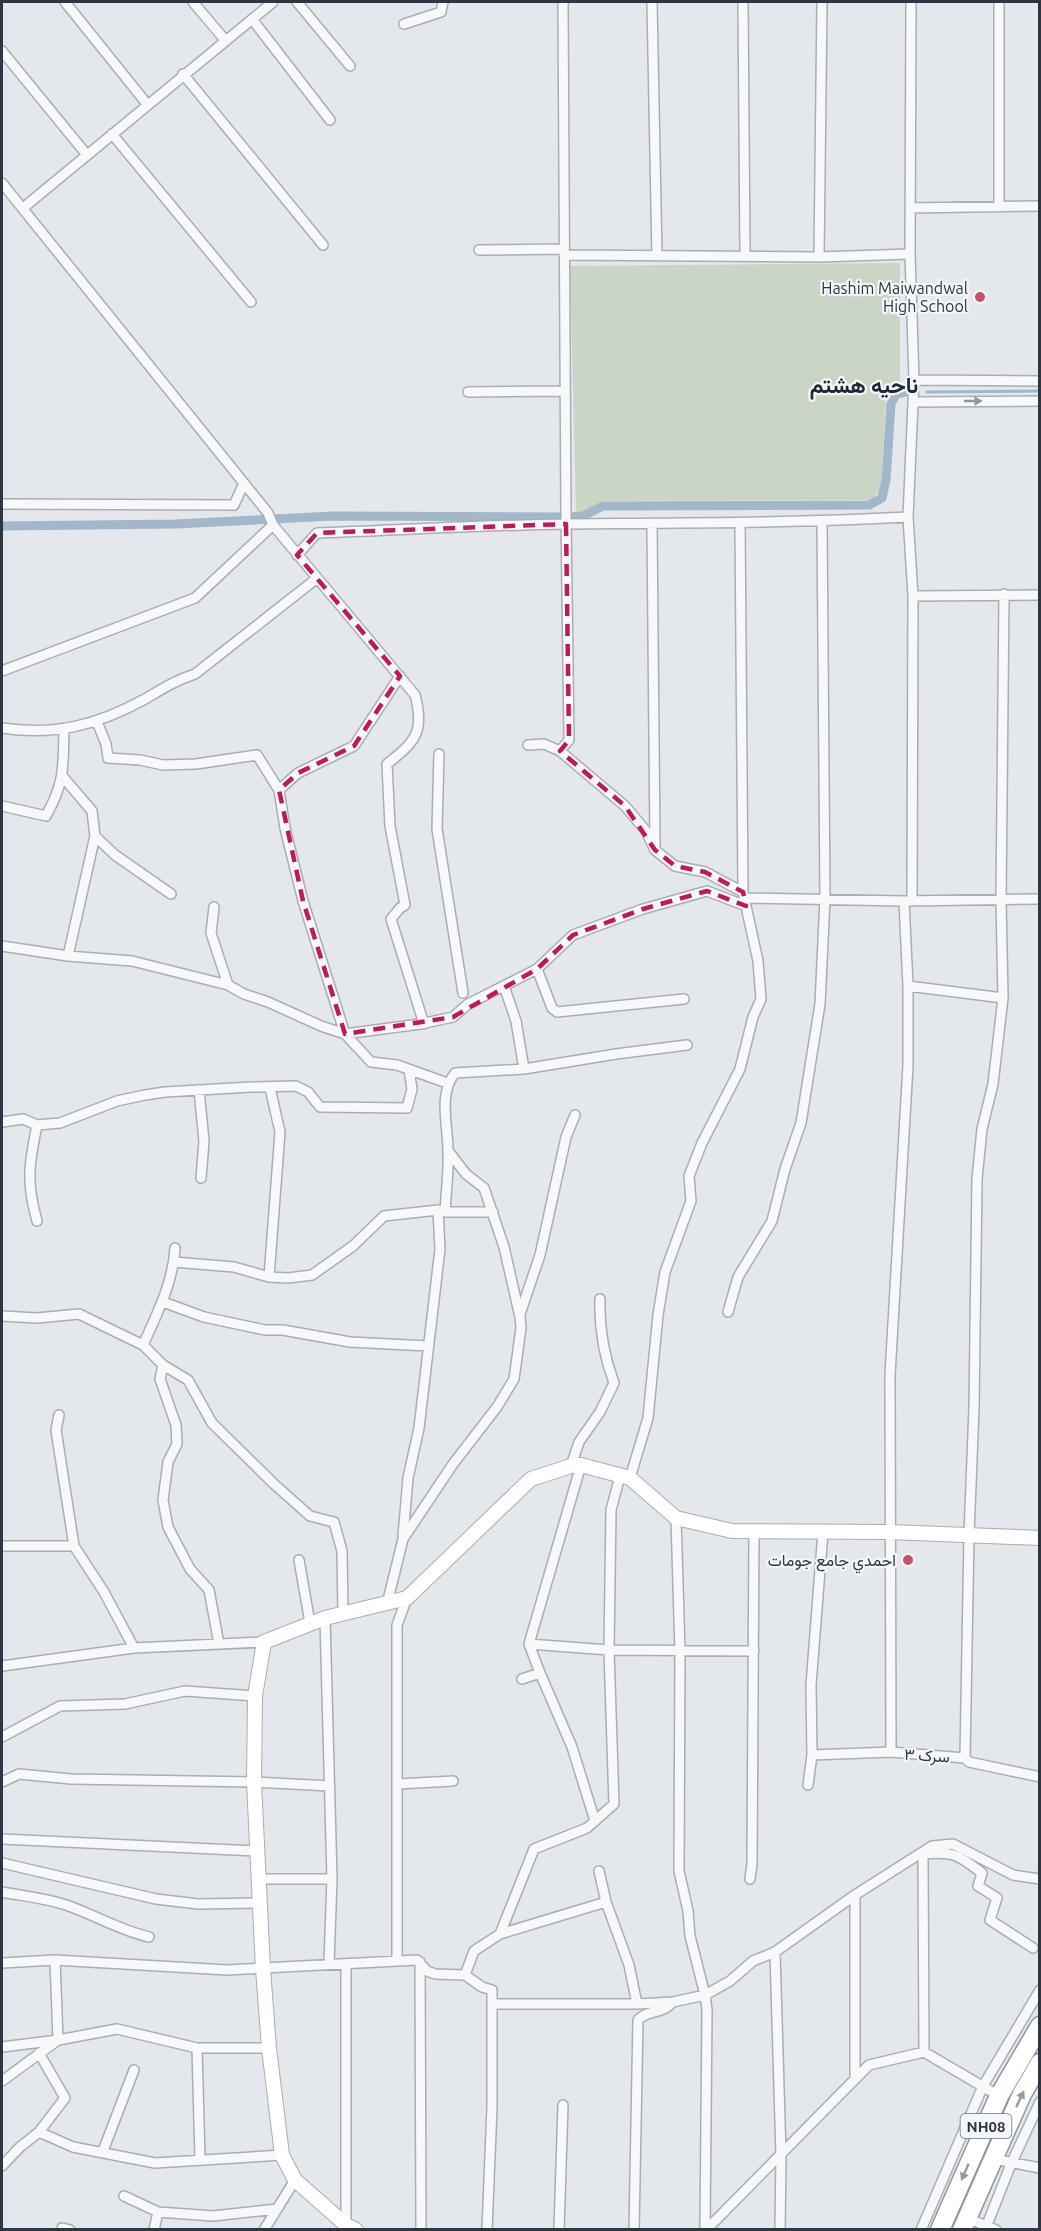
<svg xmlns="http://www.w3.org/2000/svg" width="1041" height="2231" font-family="Ubuntu,Vazirmatn,sans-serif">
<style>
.green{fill:#cbd5c6}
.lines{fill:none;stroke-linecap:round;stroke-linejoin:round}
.stream{stroke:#a2b7c9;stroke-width:3}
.canal{stroke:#a2b7c9;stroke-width:9}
.street-casing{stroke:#a9aeb5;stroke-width:12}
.secondary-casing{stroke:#a9aeb5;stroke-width:16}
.highway-casing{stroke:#8c96a1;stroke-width:21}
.street{stroke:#f7f8fa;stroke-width:9}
.secondary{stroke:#fff;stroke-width:14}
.highway{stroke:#fff;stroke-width:18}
.oneway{fill:#92979e}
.oneway2{fill:#969aa1}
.marked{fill:none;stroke:#c2185b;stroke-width:4.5;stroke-dasharray:12 8;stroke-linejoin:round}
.poi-dot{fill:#c7526b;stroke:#f4f6f8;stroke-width:2}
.labels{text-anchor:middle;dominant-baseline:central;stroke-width:4.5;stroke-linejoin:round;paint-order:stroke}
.shield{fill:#f4f6f8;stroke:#697079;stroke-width:1.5}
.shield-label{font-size:15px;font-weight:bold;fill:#2d3643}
.poi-label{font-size:16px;fill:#2d3643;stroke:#f4f6f8;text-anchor:end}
.street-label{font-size:16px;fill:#2d3643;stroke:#f4f6f8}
.district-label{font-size:22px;font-weight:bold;fill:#1f2734;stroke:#f4f6f8}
</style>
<rect width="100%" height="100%" fill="#e4e7eb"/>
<path class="green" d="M900,263v128l-10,1 -4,7 -5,89 -9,12 -266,1 -24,11h-6l-6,-246z"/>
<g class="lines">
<path class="stream" d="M927,392l113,-1"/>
<path class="canal" d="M2,526l174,-2 157,-8 236,1 14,-1 20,-10 266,-1 13,-7 4,-18 5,-76 5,-10 10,-2"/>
<g class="street-casing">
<path id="street" d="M65,2l82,102
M193,2l32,38
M297,2l53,64
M652,2l5,254
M743,2l2,253
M911,2l-1,252 4,126 -6,137 5,79 -1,305
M252,19l78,101
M404,24l37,-12 2,-10
M2,51l85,104
M183,74l140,171
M112,134l139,168
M2,183l266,330 5,12 142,170c10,37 0,47 -28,69l3,62 15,79 -5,3 -9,11 33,105
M999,207v-205
M23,208l250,-206
M910,208l130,-2
M479,250l85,-1
M564,255l255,2 91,-3
M819,257l3,-255
M914,380l126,1
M468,392l97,-1
M914,402l126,-1
M2,504l232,1 10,-22
M740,523l3,369
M652,525l3,321
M297,555l20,-22c84,-3 167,-8 250,-9 114,-1 228,-1 341,-7
M913,596l127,-1
M2,671l193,-73 78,-73
M97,722l9,22 2,14 32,2 23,5 33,-1 61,-9 22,35 6,38 18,73 42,133 75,-10 33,-7 15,-13 69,-35 36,-34 70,-26 64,-18 39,15 -3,-14 -38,-20 -30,-6 -20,-16 -9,-19 -21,-25 -65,-55 -16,-7 -16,1
M2,728c53,8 96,-3 143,-29 17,-10 31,-19 50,-25l121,-95
M560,751l9,-11 -3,-223 -3,-515
M439,754l-2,75 26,164
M63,777l29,34 3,25 20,19 56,39
M279,790l19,-17 56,-27 46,-70
M2,806l44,10c19,-34 17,-49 18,-87
M746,898l158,3 136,-2
M214,907l-3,26 17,52
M2,946l66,10 64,5 96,24 16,9 24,8 53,24 24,8 26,28 26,3 50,18
M68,956l27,-120
M537,969l15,39 5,4 127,-13
M504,986l12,35 8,48
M908,986l95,12
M199,1090l5,51 -3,37
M2,1122l21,-3 14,6 23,-2 57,-22 28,-6 20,-3 86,-5 45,-1 12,6 12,15 87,1 5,-19 -3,-19
M445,1212c1,-20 4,-41 3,-61 0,-26 -10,-57 7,-78l69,-4 92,-15 71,-9
M37,1221c-11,-39 -8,-57 0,-96
M174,1262l60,5 35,10 19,1 24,-3 41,-29 31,-30 54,-6 7,2h48
M269,1277l11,-145 -10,-44
M163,1302l41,15 61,13h18l67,12 78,4
M728,1312l10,-35 34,-56 13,-52 16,-46 19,-119 5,-105 -3,-378
M520,1314l20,-59 26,-118 9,-22
M2,1316l35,2 42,-4 64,31 20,20 25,15 24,43 62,61 36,32 24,6 8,29 1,62
M143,1345c14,-31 30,-62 32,-97
M163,1365l-3,14 16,46 1,19 -9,18 -5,38 5,27 22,42 19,21 10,54
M59,1415l-3,15 18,116 30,46 30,56
M581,1465l-52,179 11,29 32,74 23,74
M571,1466l8,-24 21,-30 14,-29c-10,-27 -15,-55 -14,-84
M630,1478l18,-60 10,-103 7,-43 26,-71 -2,-25 13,-33 38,-74 13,-52 8,-18 -3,-38 -12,-55
M676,1518l4,133 -1,220 9,40 2,25 15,59 2,15 -2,220
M403,1536l5,-58 11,-50 21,-179 -2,-39
M2,1546h72
M299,1560l11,63
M387,1604l16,-65 50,-75 44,-57 17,-28 7,-51 -1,-11 -16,-70 -20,-59 -18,-14 -17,-22
M325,1618l7,261 -3,84
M529,1644l80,6 145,1
M2,1666l132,-18 130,-6
M522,1679l18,-6
M2,1737l58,-31 65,-2 60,-13 70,5
M891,1752l-1,-377 18,-310v-79l-4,-85
M812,1755l79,-3 74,6 4,4 71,15
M965,1758l4,-223 5,-127 3,-229 5,-50 11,-45 10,-86 -2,-98 3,-306
M2,1782l17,-8 52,5 183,3 76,4
M398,1784l55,-3
M808,1785l4,-30 -1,-70 12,-153
M2,1839l256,12
M2,1863l154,36 42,5 62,-1
M599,1871l7,31 23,63 8,39
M260,1879h72
M750,1879l2,-15 2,-332
M2,1892c21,4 43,6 64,13 29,10 53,25 83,32
M855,1895v183
M500,1934l106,-32
M775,1952l6,203 -1,75
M397,1961v-336l10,-27
M420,1962l1,268
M2,1963l53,-3 172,10 190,-10 10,11 8,3 30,1 17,12 10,3v117l-5,123
M465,1975l9,-24 26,-17 34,-85 53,-21 27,-24 -5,-154 2,-140 9,-34
M493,2004h144l36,-2 32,-7 25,-14 23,-20 22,-9 80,-57 77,-49 21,-2 60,31 27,4
M2,2047l56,-7 -3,-80
M197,2048l3,111
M924,2052l-1,-198c31,-3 35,1 59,19l-4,13 19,12 -7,22 43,28
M2,2081l56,-41 59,-11 80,19h72
M39,2132l34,15 82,16 127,-8
M103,2151l31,-81
M994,2159l46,9
M2,2166l18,-19 19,-15 26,-34 -26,-45
M124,2196l34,16 55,4 64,-7
M967,2218l29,12
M346,2225v-261
M61,2230l1,-2 8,2
M154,2230l4,-18
M264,2230l31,-50
M559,2230l4,-125
M634,2230l4,-210c12,-12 22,-4 35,-18
M706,2230l163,-165 55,-13 75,44
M921,2230l62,-144 57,-96
M985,2230l26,-66 29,-62"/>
</g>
<g class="secondary-casing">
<path id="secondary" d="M356,2230l-10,-5 -51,-45 -13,-25 -13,-107 -6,-79 -9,-187 1,-86 9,-54 61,-24 82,-20 124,-119 40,-13 10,-1 49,13 46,40 56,13 157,1 151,6"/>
</g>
<g class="highway-casing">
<path id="highway" d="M940,2230l59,-134 41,-70
M962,2230l60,-136 18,-31"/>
</g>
<use href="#street" class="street"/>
<use href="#secondary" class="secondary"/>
<use href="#highway" class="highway"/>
</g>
<defs><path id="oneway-solid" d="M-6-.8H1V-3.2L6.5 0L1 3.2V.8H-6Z" transform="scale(1.5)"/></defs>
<use class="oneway" href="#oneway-solid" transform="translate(973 401)"/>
<g class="oneway2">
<use href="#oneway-solid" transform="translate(1020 2099) rotate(-65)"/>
<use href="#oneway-solid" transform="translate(965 2172) rotate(114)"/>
</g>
<path class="marked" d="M566,524l3,216 -9,11 65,55 30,44 20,16 30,6 38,20 3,14 -39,-15 -64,18 -70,26 -36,34 -84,48 -108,17 -42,-133 -24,-111 19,-17 56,-27 46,-70 -103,-121 20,-22z"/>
<g class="poi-dot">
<circle cx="980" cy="297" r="6"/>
<circle cx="908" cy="1560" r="6"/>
</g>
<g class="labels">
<rect class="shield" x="960.5" y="2114" width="51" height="24" rx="4.5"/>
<g class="shield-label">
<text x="986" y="2126">NH08</text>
</g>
<g class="poi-label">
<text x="968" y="288">Hashim Maiwandwal<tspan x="968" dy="18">High School</tspan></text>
<text x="896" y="1560">احمدي جامع جومات</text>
</g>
<g class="street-label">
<text transform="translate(927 1755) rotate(4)">سرک ۳</text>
</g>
<g class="district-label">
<text x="864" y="384">ناحیه هشتم</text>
</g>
</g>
<rect width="1041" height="2231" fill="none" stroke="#2d3643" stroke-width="6"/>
</svg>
